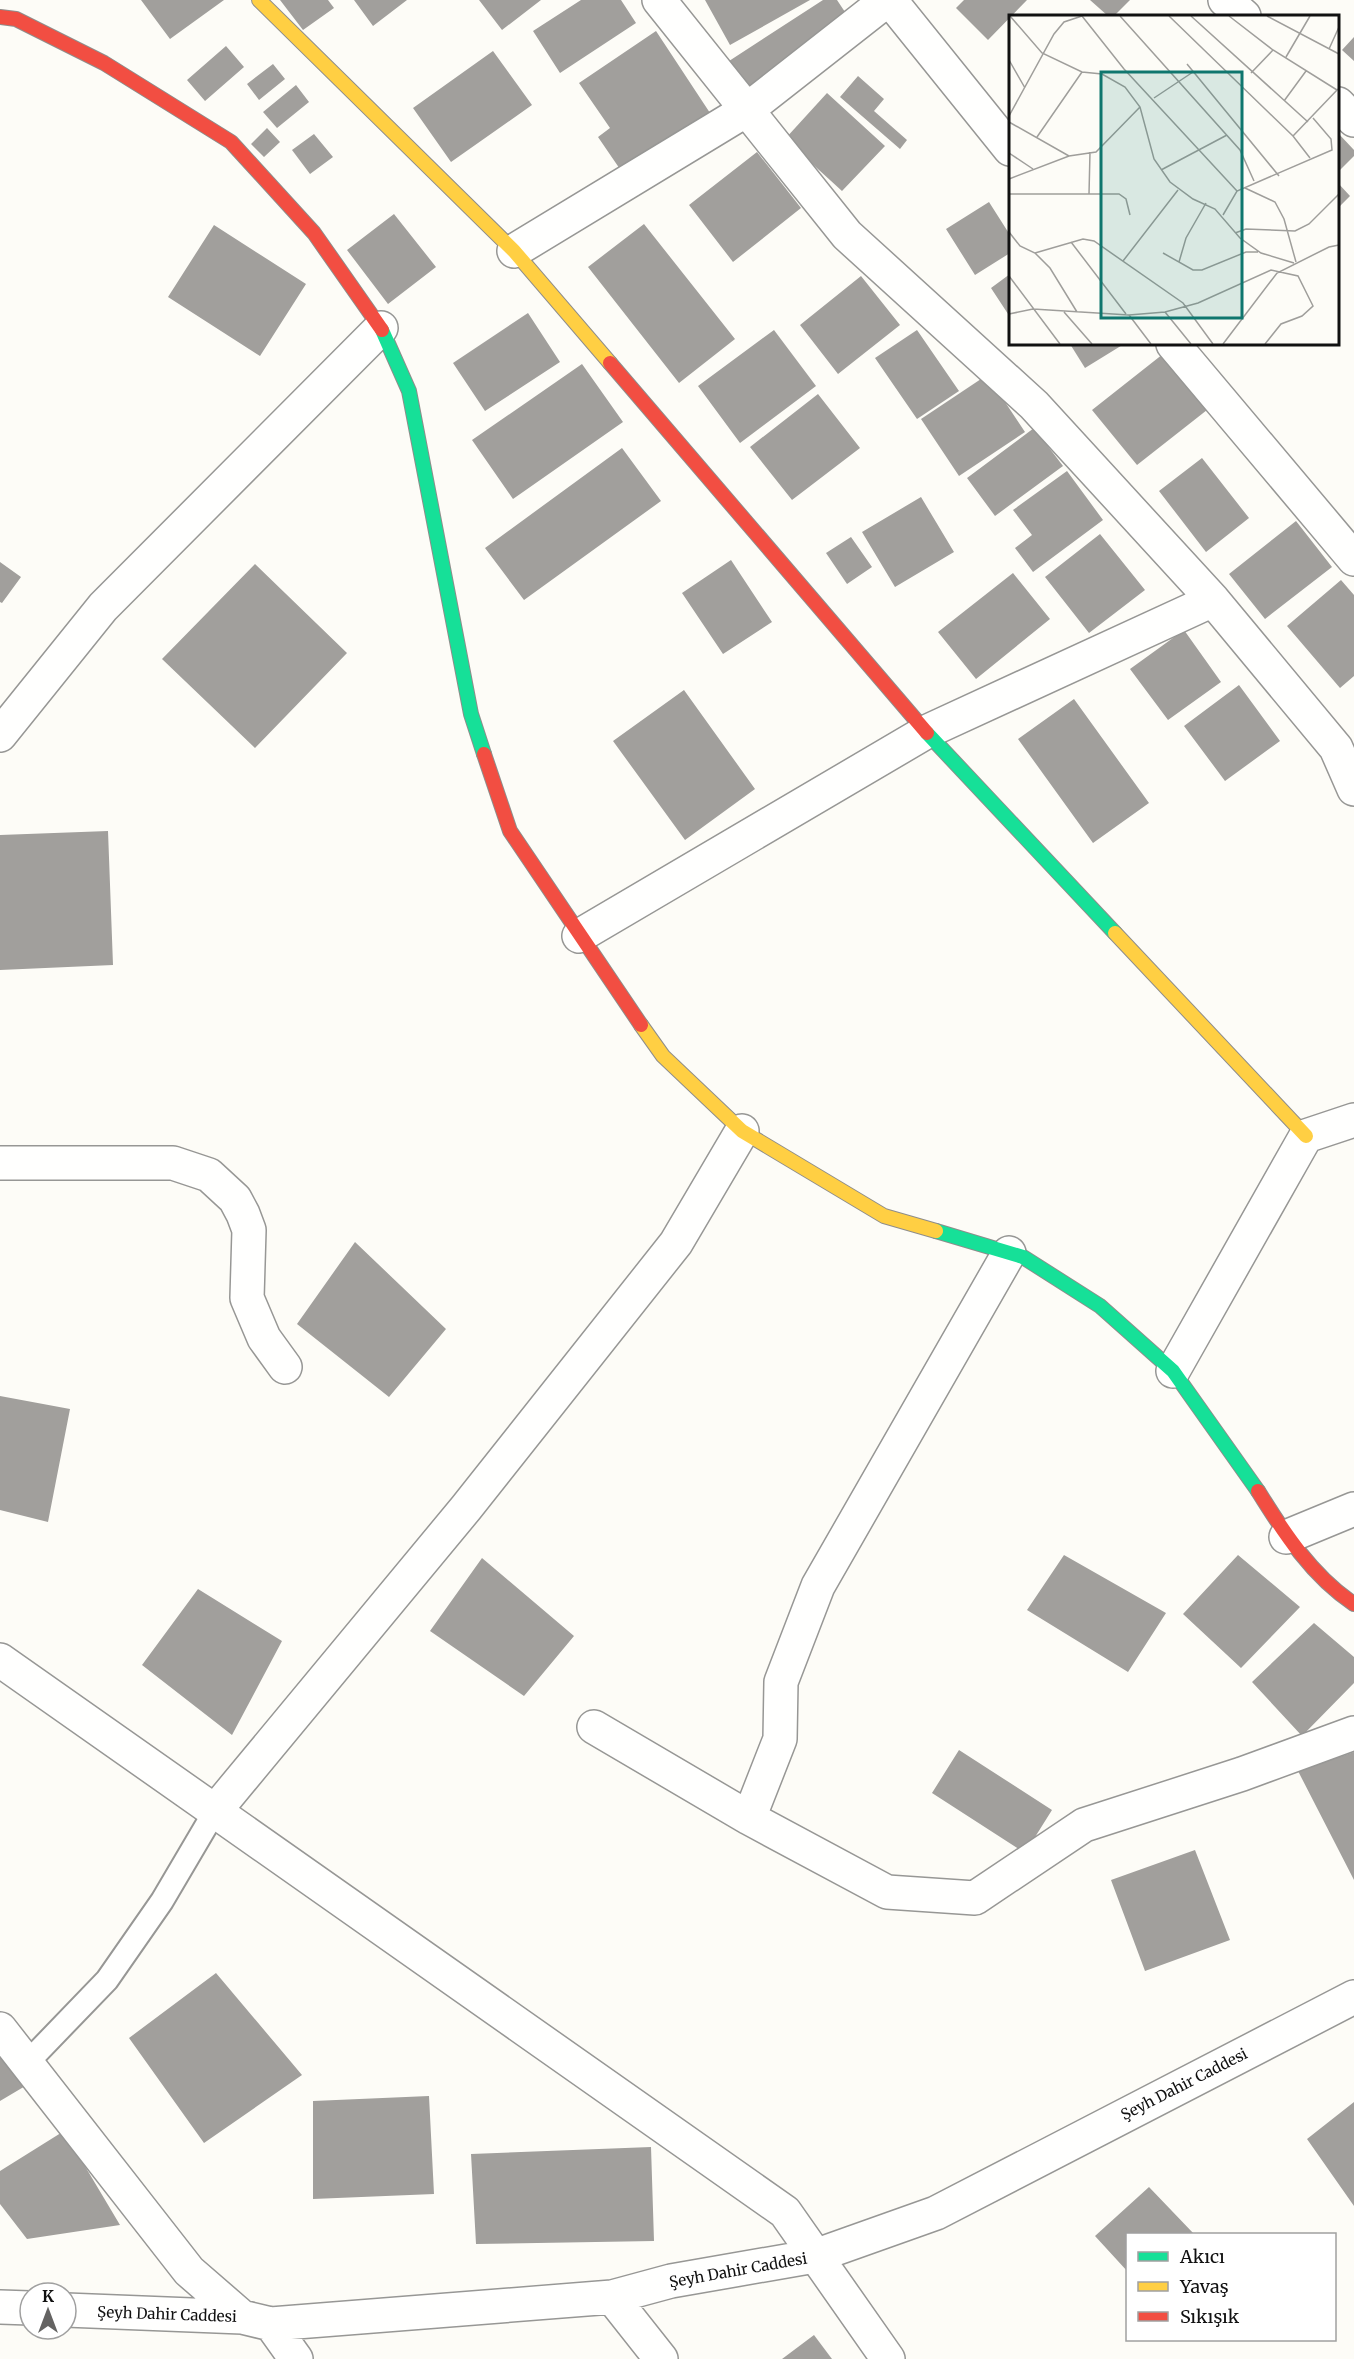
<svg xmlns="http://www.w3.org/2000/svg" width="1354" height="2359" font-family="Merriweather,serif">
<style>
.building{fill:#a19f9c}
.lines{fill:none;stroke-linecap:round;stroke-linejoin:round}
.lane-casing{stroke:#979795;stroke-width:26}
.street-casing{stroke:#979795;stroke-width:36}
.fast-casing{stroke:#8e8d8b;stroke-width:16}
.slow-casing{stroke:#8e8d8b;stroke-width:16}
.jam-casing{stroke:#8e8d8b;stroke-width:16}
.lane{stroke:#fffffe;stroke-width:22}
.street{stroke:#fffffe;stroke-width:33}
.fast{stroke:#16e098;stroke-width:14}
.slow{stroke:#ffcf43;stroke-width:14}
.jam{stroke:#f24e42;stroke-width:14}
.labels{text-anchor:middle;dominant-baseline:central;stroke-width:6;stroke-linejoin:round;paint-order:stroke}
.street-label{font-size:15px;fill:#111;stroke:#fff}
.inset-road{fill:none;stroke:#9f9e9b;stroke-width:1.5}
.view{fill:#0f766e;fill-opacity:0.15;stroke:#0f766e;stroke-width:3}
.inset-edge{fill:none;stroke:#111;stroke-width:3}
</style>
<rect width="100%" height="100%" fill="#fdfcf7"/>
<path class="building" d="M141,0h83l-54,39z
M280,0h48l6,8 -31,22z
M354,0h53l-34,26z
M479,0h62l-39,30z
M581,0h40l15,23 -76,50 -27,-42z
M705,0h105l-80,45z
M823,0h14l16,24 -106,70 -21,-31z
M964,0h63l-39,40 -32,-32z
M1090,0h40l-16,16h-6z
M656,31l56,85 -88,59 -26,-38 12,-9 -31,-45z
M1354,37v24l-12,-11z
M226,46l18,21 -39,34 -18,-21z
M493,51l39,54 -81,57 -38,-54z
M273,64l12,15 -26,21 -12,-16z
M858,76l26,23 -10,12 33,29 -7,9 -60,-52z
M296,85l13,17 -32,26 -14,-16z
M827,93l58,53 -43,45 -57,-52z
M267,128l13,14 -16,15 -13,-13z
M1338,133l16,17v6l-16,16z
M314,134l19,23 -23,17 -18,-24z
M757,152l44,56 -68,54 -44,-57z
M1338,183l12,13 -12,12z
M989,202l21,33v18l-35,22 -29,-46z
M394,214l42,53 -48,37 -41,-54z
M644,224l91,115 -56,44 -91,-116z
M214,225l92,59 -46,72 -92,-59z
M1010,274v43l-19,-29z
M861,276l39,49 -62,49 -38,-49z
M528,313l32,49 -75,49 -32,-48z
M774,330l42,56 -76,57 -42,-57z
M917,330l42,61 -42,28 -42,-61z
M1070,344h54l-39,24z
M1163,354l44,56 -70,55 -45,-55z
M582,364l41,58 -110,77 -41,-59z
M987,375l38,57 -66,44 -38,-57z
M818,394l42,54 -68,52 -42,-53z
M1034,428l29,38 -68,50 -28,-38z
M622,448l39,53 -137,99 -39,-52z
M1202,458l47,60 -43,34 -47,-61z
M1067,471l36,49 -70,52 -18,-24 17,-13 -19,-25z
M921,497l33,55 -59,35 -33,-55z
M1296,521l36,46 -67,52 -36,-45z
M1100,534l45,56 -56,43 -44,-56z
M851,537l21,30 -25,17 -21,-31z
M731,560l41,62 -49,32 -41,-61z
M0,562l21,15 -19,26 -2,-1z
M255,564l92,89 -92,95 -93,-89z
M1013,573l37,46 -74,60 -38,-47z
M1341,580l13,15v81l-14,12 -53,-62z
M1184,630l37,52 -53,38 -38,-51z
M1239,685l41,56 -55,40 -41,-55z
M684,690l71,99 -70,51 -72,-99z
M1074,699l75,104 -56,40 -75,-104z
M108,831l5,134 -113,5v-135z
M355,1242l91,87 -57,68 -92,-73z
M0,1396l70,13 -22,113 -48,-12z
M1064,1555l102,58 -38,59 -101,-62z
M1238,1555l62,52 -59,61 -58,-54z
M482,1558l92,78 -50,60 -94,-65z
M198,1589l84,52 -50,94 -90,-70z
M1314,1623l40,34v26l-52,53 -50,-54z
M959,1750l93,60 -27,43 -93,-60z
M1354,1752v128l-56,-109z
M1195,1850l35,90 -85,31 -34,-91z
M216,1973l86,102 -98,68 -75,-105z
M0,2046l32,36 -32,19z
M429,2096l5,98 -121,5v-98z
M1354,2102v104l-47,-67z
M64,2131l56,94 -93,14 -27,-35v-33z
M651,2147l3,94 -178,3 -5,-90z
M1149,2187l45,47h-66v38l-33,-36z
M814,2335l18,24h-50z"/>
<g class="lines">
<g class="lane-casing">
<path id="lane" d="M27,2063l80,-83 55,-79 53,-90"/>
</g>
<g class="street-casing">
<path id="street" d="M659,0l188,235 187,170 179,195 123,148 18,41
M890,0l120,149
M1225,0l19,16
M1338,104l16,16
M514,251l234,-142 139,-109
M1173,344l181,215
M0,735l103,-128 278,-279
M579,936l347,-204 287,-132
M0,1163h173l36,12 26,24 8,15 6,16 -2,68 17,40 21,29
M1173,1371l133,-235 48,-16
M1286,1537l68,-28
M0,1660l785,552 103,147
M594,1727l155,91 138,74 88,6 109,-73 158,-51 112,-41
M215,1811l251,-303 210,-265 66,-112
M749,1818l31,-79 1,-57 37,-96 191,-333
M0,2029l189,242 53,46
M612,2297l49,62
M0,2307l30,1
M66,2310l176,7 29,7 341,-27 59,-16 144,-25 121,-43 418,-216
M271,2324l25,35"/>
</g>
<g class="fast-casing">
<path id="fast" d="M382,330l27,61 62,323 13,40
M927,733l188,200
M936,1231l87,26 77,49 73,65 85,120"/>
</g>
<g class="slow-casing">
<path id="slow" d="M259,0l255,251 96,112
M1115,933l191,203
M641,1025l22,31 79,75 142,85 52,15"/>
</g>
<g class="jam-casing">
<path id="jam" d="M0,17l16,2 88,44 127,79 83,91 68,97
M610,363l317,370
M484,754l26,77 131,194
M1258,1491c26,42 54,85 96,113"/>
</g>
<use href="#lane" class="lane"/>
<use href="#street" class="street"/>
<use href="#fast" class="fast"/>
<use href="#slow" class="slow"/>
<use href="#jam" class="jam"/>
</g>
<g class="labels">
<g class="street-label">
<text transform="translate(1184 2084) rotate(-27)">Şeyh Dahir Caddesi</text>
<text transform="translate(738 2270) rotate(-10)">Şeyh Dahir Caddesi</text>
<text transform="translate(167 2314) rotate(2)">Şeyh Dahir Caddesi</text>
</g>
</g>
<g transform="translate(1009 15)">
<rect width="330" height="330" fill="#fdfcf7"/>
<path class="inset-road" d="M1,1l32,37 40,19 20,2 23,13 15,20 14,52 16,23 23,17 22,10 25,29 21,15 33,10M73,1l42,53 113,122M111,1l120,134 14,31M160,1l124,120 17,22M182,1l117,106M220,1l44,34 64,40M258,1l72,38M320,34l10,-22M277,42l24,-41M0,45l16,28M178,49l92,112M242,58l22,-23M145,83l39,-26M275,86l22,-30M0,101l45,-82 10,-12 18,-6M0,107l60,34M284,121l45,-47M28,122l45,-65M0,138l24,16M152,155l66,-35M0,164l60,-23 27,-4 44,-45M236,173l30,14 9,17 12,43M0,179h110l7,5 4,16M80,179l1,-42M214,200l14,-24 95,-41 -1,-11 -18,-21M0,217l11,14 15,7 15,15 27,44M226,218l11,-4 49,2 14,-7 30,-30M62,227l55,72M26,238l48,-14 11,2 89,62 30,41M154,238l30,17h9l44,-18h12M114,246l55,-71M170,247l7,-24 20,-35M0,261l51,68M55,297l28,32M156,297l26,32M0,299l24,-5 96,6 36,-3 33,-9 73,-33 27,6 15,30 -11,10 -21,8 -16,20M120,300l22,29M214,329l54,-71 52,-26 10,-2"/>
<path class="view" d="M92,57h141v246h-141z"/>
<rect width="330" height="330" class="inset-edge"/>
</g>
<rect x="1126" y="2233" width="210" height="108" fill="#ffffff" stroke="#a0a0a0" stroke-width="1.5"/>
<rect x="1138" y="2252" width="30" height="9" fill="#16e098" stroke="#a0a0a0" stroke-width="1.5"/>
<text x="1180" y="2263" font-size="18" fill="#111111">Akıcı</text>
<rect x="1138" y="2282" width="30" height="9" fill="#ffcf43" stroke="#a0a0a0" stroke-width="1.5"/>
<text x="1180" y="2293" font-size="18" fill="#111111">Yavaş</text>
<rect x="1138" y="2312" width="30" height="9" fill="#f24e42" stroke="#a0a0a0" stroke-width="1.5"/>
<text x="1180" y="2323" font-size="18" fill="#111111">Sıkışık</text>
<g transform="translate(48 2311)"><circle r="28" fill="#ffffff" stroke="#a0a0a0" stroke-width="1.5"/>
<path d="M0-4.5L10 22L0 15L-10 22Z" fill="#646362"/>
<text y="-9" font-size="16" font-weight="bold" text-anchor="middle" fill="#111111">K</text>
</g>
</svg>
